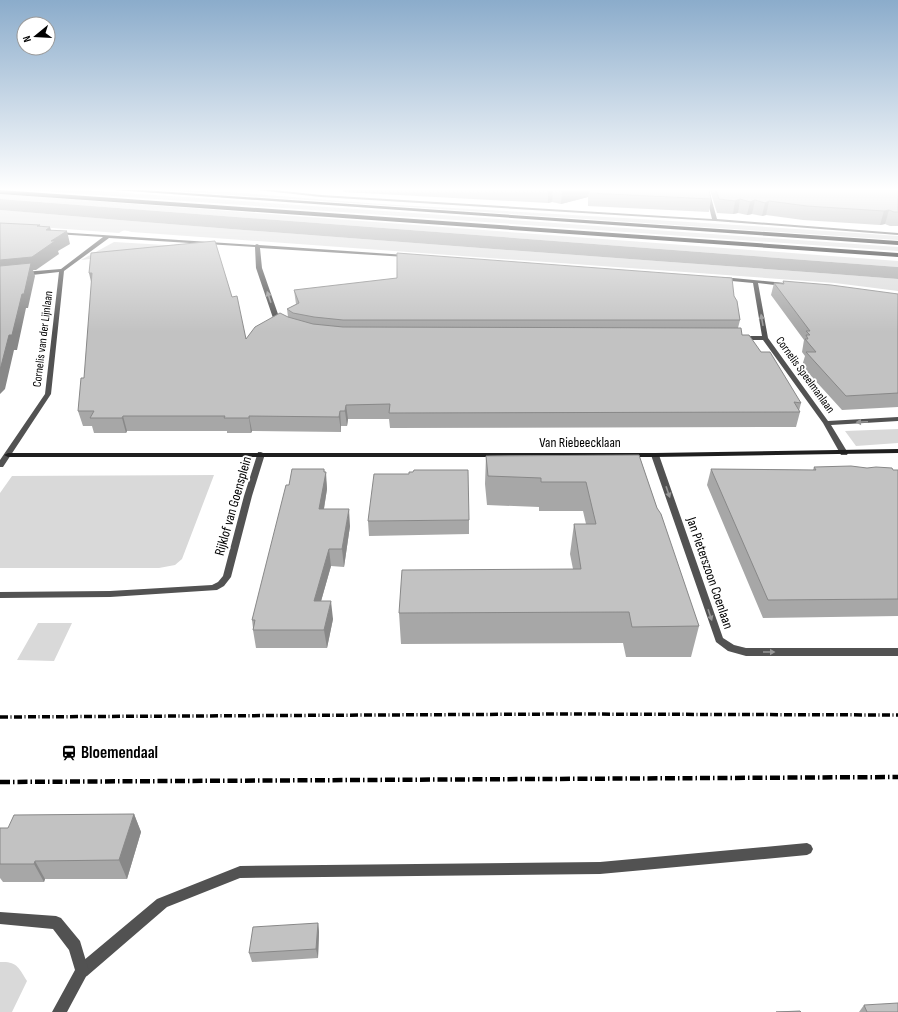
<svg xmlns="http://www.w3.org/2000/svg" width="898" height="1012" font-family="'Sofia Sans Condensed',sans-serif">
<style>
.green{fill:#d9d9d9}
.water{fill:#a0a0a0}
.lines{fill:none;stroke-linecap:round;stroke-linejoin:round}
.lane{fill:#525252;fill-rule:evenodd}
.street{fill:#525252;fill-rule:evenodd}
.secondary{fill:#1f1f1f;fill-rule:evenodd}
.primary{fill:#000;fill-rule:evenodd}
.rail-far1{stroke:#000;stroke-width:3.5;stroke-dasharray:8 2.5 1 2.5;stroke-linecap:butt}
.rail{stroke:#000;stroke-width:4.5;stroke-dasharray:10 3 1.5 3;stroke-linecap:butt}
.wall{fill:#a7a7a7}
.shaded-wall{fill:#888}
.building{fill:#c2c2c2;stroke:#888}
.oneway{fill:#979797}
.labels{text-anchor:middle;dominant-baseline:central;stroke-width:4;stroke-linejoin:round;paint-order:stroke}
.far-street-label{font-size:12px;fill:#000;stroke:#fff}
.street-label{font-size:14px;fill:#000;stroke:#fff}
.near-poi-label{font-size:17px;font-weight:bold;fill:#000;stroke:#fff;text-anchor:start}
</style>
<rect width="100%" height="100%" fill="#fff"/>
<path class="green" d="M26,190h57l815,57v4z
M157,190c80,0 159,10 239,15 167,9 335,19 502,31v4z
M0,194l898,67v6l-898,-68z
M0,210c299,26 599,46 898,69v12l-63,-8 -703,-51c-6,-1 -7,-3 -13,1l-119,-9z
M114,242l86,5 -119,13z
M898,429v14l-42,3 -11,-15z
M214,475l-32,84 -7,6 -16,3h-159v-75l12,-17z
M38,623h34l-18,38 -37,-1z
M0,962c17,-1 19,6 27,19l-15,31h-12z"/>
<path class="water" d="M0,199l898,68v12c-299,-23 -599,-43 -898,-69z"/>
<g class="lines">
<path class="lane" d="M807,843l4,2 2,4 -2,4 -4,2 -207,19 -360,4 -73,29 -80,69 -5,2 -5,-2 -2,-5 2,-5 80,-67 83,-33 360,-4z"/>
<path class="street" d="M257,190h17l47,5 391,24 -7,-29h4l8,29 181,14v2l-183,-14 -394,-24z
M57,232l198,13 2,-1 2,1 147,10 2,1 -2,1 -146,-9 2,20 17,49 7,5 -3,2 -10,-6 -17,-50 -1,-21 -146,-9 -45,33 -13,123 -48,73h-3v-7l45,-66 14,-122 -36,4 -3,-2 3,-2 38,-3 42,-32 -48,-3v-1z
M723,277l62,6 1,1 -3,2 -25,-3 10,55 60,83 70,-4v4l-67,4 17,28 -1,2h-6l-18,-32 -60,-83h-21l-3,-2 3,-2h20l-9,-53 -32,-3 -1,-1z
M258,452h3l4,2 -13,42 -21,81 -7,9 -7,4 -107,7 -110,1v-6l110,-1 102,-6 6,-3 5,-6 21,-80z
M652,453h6l1,2 64,183 11,7 12,3h152v8h-152l-18,-5 -12,-9 -65,-187z
M0,912l56,4 5,2 19,23 9,30 -22,41h-15l23,-42 -6,-20 -16,-21 -53,-5z"/>
<path class="secondary" d="M898,449v4l-243,4h-647l-4,-2 4,-2h647z"/>
<path class="primary" d="M0,190l898,63v4l-898,-63z
M114,190h28l756,51v4z"/>
<path class="rail-far1" d="M0,717l565,-3 333,1"/>
<path class="rail" d="M0,782l898,-5"/>
</g>
<path class="wall" d="M343,190h366l2,9 -2,13 -121,-6v-9l-27,7 -9,-2 -4,1 -205,-11z
M710,190h188v36h-8l-5,-2 -5,1 -77,-5 -37,-5 -4,1 -10,-2 -5,1 -9,-2 -5,1 -16,-1z
M783,281l115,13v113l-56,3 -40,-44 3,-10 -3,-4 2,-12 -33,-45 3,-12 9,1z
M294,290l440,6 6,24 -2,8 4,7 19,17 40,51 -2,8 1,1 -4,15 -406,1 -1,-9h-41l-1,7h-6v6l-89,-1 -1,2h-24v-2h-100l-1,2h-32l-2,-7h-9l-5,-15 154,-114 14,42 42,-22 -1,-8 9,-5z
M639,455l18,53 42,118 -8,31h-65l-3,-14 -222,1 -2,-31 174,-44 -3,-15 4,-30h12l-3,-13h-44v-4l-52,-2 -2,-21 1,-28z
M814,467l53,1 26,2h5v146l-135,2 -56,-133 4,-16 102,1z
M325,472l2,17 -3,20 26,17 -6,41 -13,-1 -10,35 12,18 -6,29h-71l-3,-18v-2l-1,-8 37,-135z
M469,520v14l-100,2 -1,-15z
M134,814l7,18 -14,47h-82l-1,3h-41l-3,-4v-50h8z
M318,923l1,9 -1,26 -66,4 -3,-9z
M864,1005l34,7h-39z"/>
<path class="shaded-wall" d="M548,190h5l-1,12 -4,1z
M564,190h26l-2,7 -27,7 1,-13z
M740,199l-2,14 -5,1 2,-13z
M755,200l-3,14 -5,1 3,-13z
M769,201l-3,14 -4,1 3,-13z
M889,210l-4,14 -5,1 4,-14z
M50,227l4,12 13,-8 3,13 -12,7 1,3 -23,16h-3l2,6 -7,32h-2l-9,42h-3l-9,39 -5,5v-134z
M89,273h3v13z
M346,405l2,14 -1,7 -2,-15z
M340,411l1,15v6l-2,-15z
M123,416l4,15 -1,2 -4,-15z
M249,416l3,15 -1,2 -2,-15z
M324,469l1,7 1,-4 1,17 -6,37 -2,-17z
M349,509l1,17 -6,41 -2,-18z
M329,549l2,17 -15,53 -2,-18z
M331,601l2,18 -6,29 -3,-18z
M134,814l7,18 -14,47 -8,-19z
M35,861l10,18 -1,3 -10,-18z
M318,923l1,9 -1,26 -2,-9z"/>
<path class="building" d="M589,190h120l2,9 -122,-6z
M716,190h182v22h-4l-5,-2 -5,1 -77,-5 -38,-5 -4,2 -10,-3 -5,2 -10,-3 -5,2 -16,-2z
M0,223l40,2 -3,1 13,1 -4,3 21,1 -16,10h4l-23,16 -32,3z
M215,241l17,56 5,-1 9,43 9,-12 25,-14 8,4 25,7 30,3 398,1 1,7h7l12,17h9l31,51 -7,-1 6,10 -411,1 1,-9 -44,1 -1,6h-5l-1,6 -90,-1v2h-25l1,-2h-102l-1,2h-32l4,-7h-16l3,-33h3l8,-105h-3l2,-20z
M397,253l335,25 2,18 3,5 3,19h-397l-29,-3 -21,-4 -6,-4 12,-6 -5,-13 103,-12z
M31,263l-7,31h-2l-10,41h-3l-9,35v-104z
M783,281l48,4 67,9v99l-52,3 -40,-44h10l-11,-13h3l-2,-4h4l-4,-4h4l-36,-48 10,1z
M639,455l18,53 4,6 38,112 -67,1 -3,-15 -230,1 3,-43 179,-1 -7,-45h22l-10,-42h-45v-4l-53,-2 -2,-20z
M851,466l16,2 9,-1 16,1 1,2h5v129l-130,1 -57,-131 105,1 -2,-3z
M292,469h32v3h2l-7,37h30l-7,40h-13l-15,52h17l-7,29h-71l2,-10h-3l8,-32 26,-103h3z
M414,470h54l1,50 -101,1 6,-47h35v-2h4z
M134,814l-15,46 -84,1 -1,3h-34v-36h8l6,-13z
M318,923l-2,26 -67,4 4,-26z
M898,1003v9h-31l-3,-7z
M800,1011l1,1h-25z"/>
<defs><path id="oneway-solid" d="M-6-.8H1V-3.2L6.5 0L1 3.2V.8H-6Z"/></defs>
<g class="oneway">
<use href="#oneway-solid" transform="translate(269 297) rotate(-109)"/>
<use href="#oneway-solid" transform="translate(762 320) rotate(-100)"/>
<use href="#oneway-solid" transform="translate(862 422) rotate(178)"/>
<use href="#oneway-solid" transform="translate(668 492) rotate(71)"/>
<use href="#oneway-solid" transform="translate(710 615) rotate(71)"/>
<use href="#oneway-solid" transform="translate(769 652)"/>
</g>
<linearGradient id="sky" x2="0" y2="1"><stop stop-color="#8baccb"/><stop offset="0.57" stop-color="#fff"/><stop offset="1" stop-color="#fff" stop-opacity="0"/></linearGradient>
<rect width="898" height="332" fill="url(#sky)"/>
<defs>
<g id="station-bare" transform="scale(1.2)"><path d="M-3-6H3Q5-6 5-4V2Q5 4 3 4L4.5 6H3L1.5 4h-3L-3 6H-4.5L-3 4Q-5 4-5 2V-4Q-5-6-3-6ZM-3.5-4v3h7v-3ZM-3.5 1v1.5H-2V1ZM2 1v1.5H3.5V1Z" fill="#000" stroke="#fff" stroke-width="2.5" paint-order="stroke"/></g>
</defs>
<g fill-rule="evenodd">
<use href="#station-bare" x="69" y="753"/>
</g>
<g class="labels">
<g class="far-street-label">
<text transform="translate(43 339) rotate(-83)">Cornelis van der Lijnlaan</text>
<text transform="translate(805 375) rotate(54)">Cornelis Speelmanlaan</text>
</g>
<g class="street-label">
<text x="580" y="442">Van Riebeecklaan</text>
<text transform="translate(233 506) rotate(-74)">Rijklof van Goensplein</text>
<text transform="translate(710 573) rotate(71)">Jan Pieterszoon Coenlaan</text>
</g>
<g class="near-poi-label">
<text x="81" y="753">Bloemendaal</text>
</g>
</g>
<g transform="translate(36 36) rotate(252)"><circle r="19" fill="#ffffff" stroke="#999999"/>
<path d="M0-3L7 15L0 10L-7 15Z" fill="#000000"/>
<text y="-6" font-size="11" font-weight="bold" text-anchor="middle" fill="#000000">N</text>
</g>
</svg>
